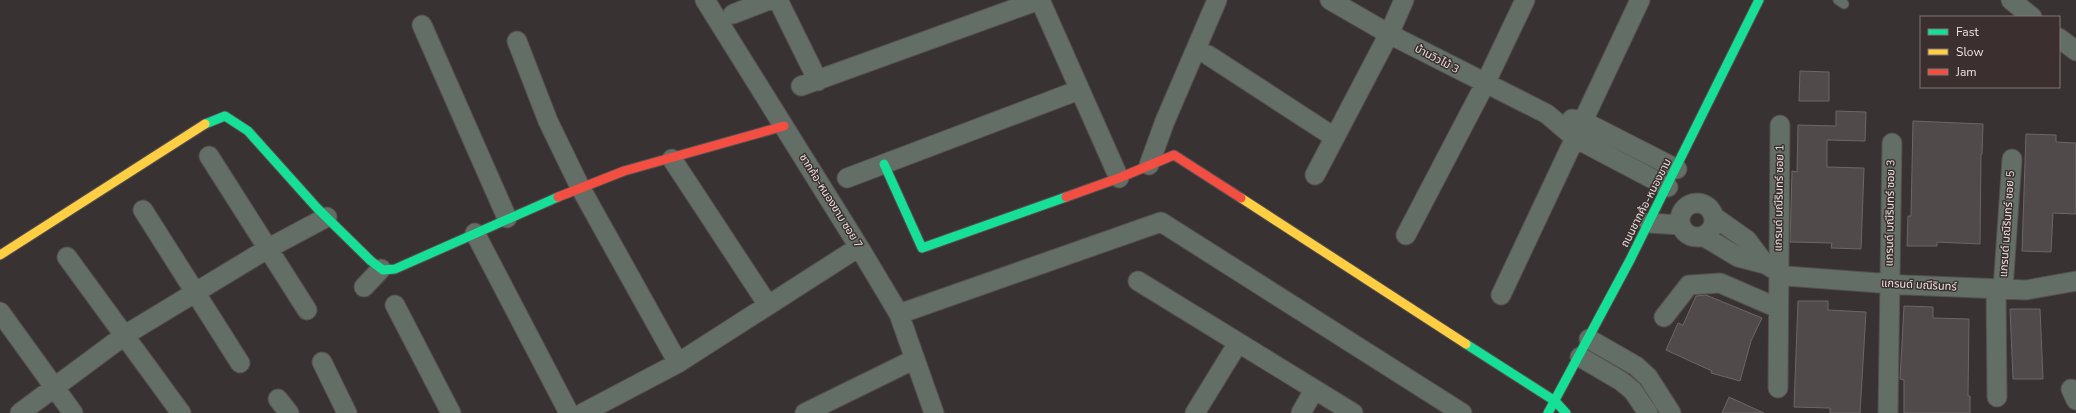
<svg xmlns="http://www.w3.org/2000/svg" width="2076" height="413" font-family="'Nunito Sans','Noto Sans Thai',sans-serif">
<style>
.building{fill:#504a4a;stroke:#6d6666}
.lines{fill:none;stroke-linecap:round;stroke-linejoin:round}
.lane-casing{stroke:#554f4f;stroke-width:11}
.street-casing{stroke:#554f4f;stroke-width:21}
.fast-casing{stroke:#554f4f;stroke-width:11}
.slow-casing{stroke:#554f4f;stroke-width:11}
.jam-casing{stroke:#554f4f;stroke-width:11}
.lane{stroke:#636e67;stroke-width:9}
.street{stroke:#636e67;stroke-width:19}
.fast{stroke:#16e098;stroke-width:9}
.slow{stroke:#ffcf43;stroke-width:9}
.jam{stroke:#f24e42;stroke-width:9}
.labels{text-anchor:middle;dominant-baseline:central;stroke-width:3;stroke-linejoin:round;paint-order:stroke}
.street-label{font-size:11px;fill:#ebe3e3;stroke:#3c2f2f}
</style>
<rect width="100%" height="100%" fill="#393232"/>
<path class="building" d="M1800,71l29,1v29h-30z
M1836,111l30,1 -1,29 -38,-1v27l37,1 -3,81 -30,-1 1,-5 -42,-1 2,-71 5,1 1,-47 38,1z
M1913,121l70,3 -1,30h-1l-1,90 -43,-2v4h-30l1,-30h3z
M2026,134l30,1v7l20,1v71l-23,-1 -2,39 -29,-1z
M1706,295l56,23 -11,23 -11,40 -29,-8 1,-2 -46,-21 12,-27 5,2 13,-29z
M1798,301h30v9l38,2 -6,101h-30v-5l-36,-1z
M1904,306l29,1v11l36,1 -1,77h2v17h-66v-33l-4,-1z
M2010,309h30l3,70h-30z
M1729,397l35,16h-42z"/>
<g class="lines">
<g class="lane-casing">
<path id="lane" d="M1838,0l6,4"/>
</g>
<g class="street-casing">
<path id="street" d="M705,0l154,247 40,67 35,99
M778,0l40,81
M1040,0l79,178
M1330,0l59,34 158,80 28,24 93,49
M2011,0l21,17
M733,14l36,-14
M422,25l85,193
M2059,38l17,13
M517,41l31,80 32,66 98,176
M1208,55l126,82
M801,86l238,-86
M1572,119l11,2 94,48
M209,156l98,154
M672,159l96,146
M1149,165l16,-44 52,-121
M1315,175l74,-141 15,-34
M847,178l232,-88
M1680 220a17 17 0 1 1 34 0a17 17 0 1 1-34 0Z
M143,210l97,153
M1713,216l34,24 18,24
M1649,223l32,2
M475,233l94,180
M1406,235l79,-151 40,-84
M1703,236l35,21 27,7 21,12 120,9 120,5 50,-9
M67,257l114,156
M1138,281l215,132
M364,287l17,-18
M1996,289l1,108
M2003,289l9,-130
M1501,295l139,-295
M395,305l56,108
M0,312l73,101
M899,314l262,-92 301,191
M1664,317l25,-32 31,-2 58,25
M1589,339l47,27 12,11 23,36
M1580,357l41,24 12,10 15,22
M322,362l25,51
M1778,388l2,-263
M2071,389l5,11
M278,399l11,14
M20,413l105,-78 142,-86 60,-32
M583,413l95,-50 181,-116
M805,413l110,-54
M1195,413l43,-70
M1301,413l13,-23
M1888,413l4,-270"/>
</g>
<g class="fast-casing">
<path id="fast" d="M205,124l20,-8 23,15 69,77 54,53 12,9 12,-1 163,-72
M884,164l38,84 144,-51
M1466,344l89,57 11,12
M1548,413l82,-153 129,-260"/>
</g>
<g class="slow-casing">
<path id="slow" d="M1241,198l225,146
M0,255l205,-131"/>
</g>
<g class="jam-casing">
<path id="jam" d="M558,197l66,-26 160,-45
M1066,197l53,-19 55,-23 67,43"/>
</g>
<use href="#lane" class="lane"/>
<use href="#street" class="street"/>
<use href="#fast" class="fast"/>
<use href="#slow" class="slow"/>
<use href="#jam" class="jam"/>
</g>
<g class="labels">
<g class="street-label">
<text transform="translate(1437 59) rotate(28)">บ้านวิวไม้ 3</text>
<text transform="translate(1779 198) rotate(-89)">แกรนด์ มณีรินทร์ ซอย 1</text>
<text transform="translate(831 201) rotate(58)">ชากค้อ-หนองขาม ซอย 7</text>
<text transform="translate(1646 203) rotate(-63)">ถนนชากค้อ-หนองขาม</text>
<text transform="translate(1890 213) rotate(-89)">แกรนด์ มณีรินทร์ ซอย 3</text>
<text transform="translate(2007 224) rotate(-86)">แกรนด์ มณีรินทร์ ซอย 5</text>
<text transform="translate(1919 285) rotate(3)">แกรนด์ มณีรินทร์</text>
</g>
</g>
<rect x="1920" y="16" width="140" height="72" fill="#3c2f2f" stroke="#827777"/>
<rect x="1928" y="29" width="20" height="6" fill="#16e098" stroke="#827777"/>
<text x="1956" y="36" font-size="12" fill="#ebe3e3">Fast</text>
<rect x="1928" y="49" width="20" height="6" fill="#ffcf43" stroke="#827777"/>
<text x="1956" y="56" font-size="12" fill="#ebe3e3">Slow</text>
<rect x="1928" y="69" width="20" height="6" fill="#f24e42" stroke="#827777"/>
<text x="1956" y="76" font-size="12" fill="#ebe3e3">Jam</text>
</svg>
